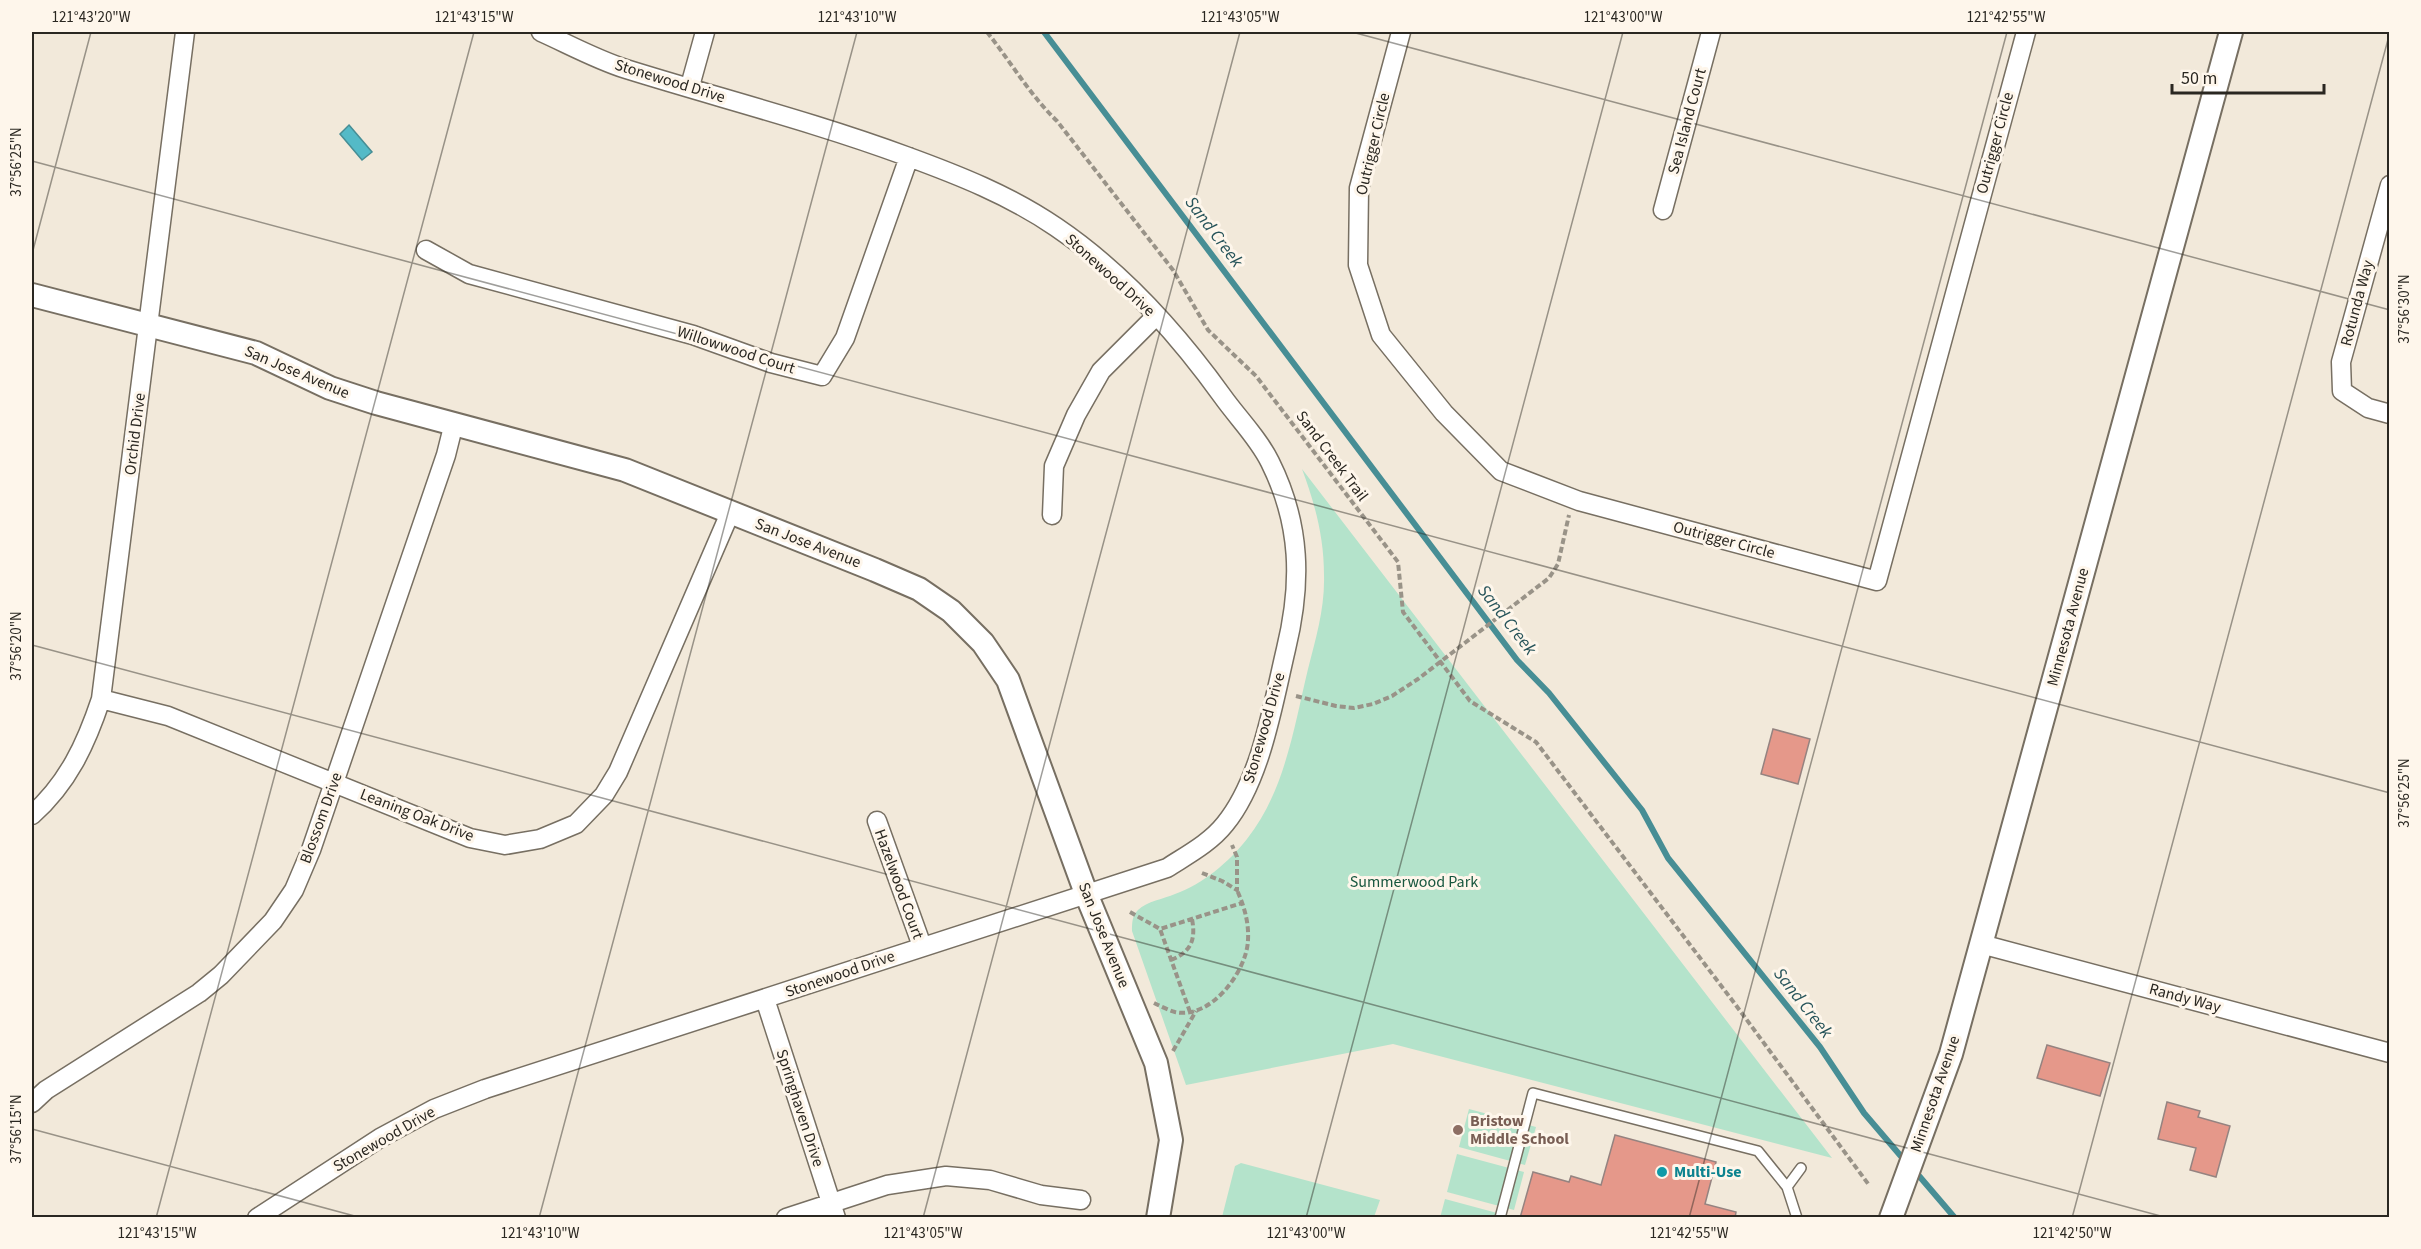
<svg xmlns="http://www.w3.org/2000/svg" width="2421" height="1249" font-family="'Source Sans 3',sans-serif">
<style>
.green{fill:#b4e3cb}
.water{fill:#54bac7;stroke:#478e95;stroke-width:1.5}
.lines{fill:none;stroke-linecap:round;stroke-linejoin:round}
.stream{stroke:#478e95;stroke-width:6}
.building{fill:#e5988a;stroke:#958380;stroke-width:1.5}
.service-casing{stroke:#776f62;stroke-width:12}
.minor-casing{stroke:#776f62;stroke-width:21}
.tertiary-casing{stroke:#776f62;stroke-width:26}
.path{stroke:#999388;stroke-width:4;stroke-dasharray:6 3;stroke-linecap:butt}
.service{stroke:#fff;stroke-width:9}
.minor{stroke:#fff;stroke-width:18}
.tertiary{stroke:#fff;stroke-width:22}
.ticks{fill:none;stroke:#2a2721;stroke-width:1.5;stroke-opacity:0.45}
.education-dot{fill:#8d6e63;stroke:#fef6eb;stroke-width:2}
.culture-dot{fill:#0f9aa8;stroke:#fef6eb;stroke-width:2}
.labels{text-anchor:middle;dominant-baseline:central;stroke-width:6;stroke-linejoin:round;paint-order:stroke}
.street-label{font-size:16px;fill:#2a2721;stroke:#fef6eb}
.park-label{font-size:16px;fill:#17563e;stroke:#fef6eb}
.education-label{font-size:16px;font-weight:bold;fill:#785e54;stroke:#fef6eb;text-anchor:start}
.culture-label{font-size:16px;font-weight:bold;fill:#0d838f;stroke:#fef6eb;text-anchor:start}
.water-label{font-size:18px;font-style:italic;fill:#27545a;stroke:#fef6eb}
.neatline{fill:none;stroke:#2a2721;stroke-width:2}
.ticks-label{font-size:15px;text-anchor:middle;fill:#2a2721}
</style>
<rect width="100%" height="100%" fill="#f2e9da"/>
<path class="green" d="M1302,469l530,689 -439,-114 -207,41 -54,-154c0,-8 0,-15 6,-21 9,-9 26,-11 37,-16 28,-10 54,-32 72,-55 38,-48 47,-112 61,-170 8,-31 17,-61 16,-94 0,-38 -9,-71 -22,-106z
M1469,1109l67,18 -11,38 -66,-18z
M1457,1154l67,18 -10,38 -67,-18z
M1241,1163l139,37 -6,17h-152l13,-51z
M1445,1199l67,18 -72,1z"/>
<path class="water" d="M349,125l23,27 -10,8 -22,-26z"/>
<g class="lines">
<path class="stream" d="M1044,32l473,628 32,33 93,117 26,48 152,189 44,66 41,48
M1914,1170l41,48"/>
</g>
<path class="building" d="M1773,729l37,10 -12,45 -37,-10z
M2047,1045l63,18 -10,33 -63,-18z
M2167,1102l33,9 -2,6 32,9 -14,51 -26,-7 6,-22 -38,-9z
M1615,1135l101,27 -11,42 31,8 -1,6h-215l13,-46 36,10 2,-6 30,9z"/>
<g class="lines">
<g class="service-casing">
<path id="service" d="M1787,1187l14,-19
M1500,1218l33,-125 225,58 29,36 10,31"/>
</g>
<g class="minor-casing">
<path id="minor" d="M1401,32l-42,156 -1,77 23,70 63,78 57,58 78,30 298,80 149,-549
M690,86l15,-54
M2390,185l-49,177 1,29 26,17 22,6
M1663,210l48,-178
M426,250l43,24 224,61 78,28 51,13 23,-38 64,-181
M1052,515l2,-49 22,-51 25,-44 55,-55
M101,699l67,17 302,122 35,7 35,-6 36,-15 28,-29 14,-23 112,-259
M32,815c36,-32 54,-71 69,-116l84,-667
M877,821l45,125
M1981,944l409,109
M765,999l71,219
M32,1103l14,-13 153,-97 22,-18 52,-54 21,-31 17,-40 135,-395 8,-32
M257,1218l123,-80 54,-29 51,-20 682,-221c20,-13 43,-25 58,-44 36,-44 48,-120 61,-175 16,-66 15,-125 -16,-187 -11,-23 -32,-44 -47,-65 -46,-64 -102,-126 -167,-170 -47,-32 -98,-52 -150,-71 -92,-34 -187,-58 -280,-87 -29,-9 -58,-25 -85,-37
M786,1218l101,-33 59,-9 44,4 51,15 40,5"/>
</g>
<g class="tertiary-casing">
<path id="tertiary" d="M32,295l224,58 74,35 46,15 249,67 250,100 44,19 32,22 32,32 25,37 79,216 69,167 15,77 -13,78
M1891,1218l60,-164 280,-1022"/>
</g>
<path class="path" d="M987,32c23,29 43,63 70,89l116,149 35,60 48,46 142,186 5,50 67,89 66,41 199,262 134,181
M1296,696l40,10 18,2 19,-4 19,-8 26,-17 131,-101 9,-14 11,-49
M1202,873l20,8 15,9v-33l-5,-12
M1130,912l30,17
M1171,960c20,-8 25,-20 21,-41
M1154,1003c6,3 14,7 21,9 36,8 72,-41 73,-72 1,-18 -4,-34 -11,-50
M1190,1012l-30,-83 82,-26
M1173,1051l23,-40"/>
<use href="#service" class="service"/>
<use href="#minor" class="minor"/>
<use href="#tertiary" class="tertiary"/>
</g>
<path class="ticks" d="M1352,32l1038,278M32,161l2358,632M32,254l59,-222M32,645l2136,573M32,1129l330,89M156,1218l318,-1186M539,1218l318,-1186M923,1218l317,-1186M1306,1218l317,-1186M1689,1218l318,-1186M2072,1218l318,-1186"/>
<circle class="education-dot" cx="1458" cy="1130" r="6"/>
<circle class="culture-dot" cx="1662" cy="1172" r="6"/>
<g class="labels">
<g class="street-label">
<text transform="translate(670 81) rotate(17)">Stonewood Drive</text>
<text transform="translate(1687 121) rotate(-75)">Sea Island Court</text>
<text transform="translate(1995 143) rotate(-75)">Outrigger Circle</text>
<text transform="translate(1373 144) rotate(-77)">Outrigger Circle</text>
<text transform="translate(1110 275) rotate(42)">Stonewood Drive</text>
<text transform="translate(2357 303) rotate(-75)">Rotunda Way</text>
<text transform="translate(736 350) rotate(18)">Willowwood Court</text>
<text transform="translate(297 372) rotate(23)">San Jose Avenue</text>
<text transform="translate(135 434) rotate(-83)">Orchid Drive</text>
<text transform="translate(1332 456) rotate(53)">Sand Creek Trail</text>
<text transform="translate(1724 540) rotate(15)">Outrigger Circle</text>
<text transform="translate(808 543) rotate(21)">San Jose Avenue</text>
<text transform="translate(2068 627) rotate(-75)">Minnesota Avenue</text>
<text transform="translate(1264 728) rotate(-74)">Stonewood Drive</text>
<text transform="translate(417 815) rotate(21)">Leaning Oak Drive</text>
<text transform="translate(321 818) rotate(-70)">Blossom Drive</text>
<text transform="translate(899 884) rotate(70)">Hazelwood Court</text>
<text transform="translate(1104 935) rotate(68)">San Jose Avenue</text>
<text transform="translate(840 974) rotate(-19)">Stonewood Drive</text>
<text transform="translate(2185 998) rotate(15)">Randy Way</text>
<text transform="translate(1935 1094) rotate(-71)">Minnesota Avenue</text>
<text transform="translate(800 1108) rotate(72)">Springhaven Drive</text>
<text transform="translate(384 1139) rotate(-30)">Stonewood Drive</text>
</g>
<g class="park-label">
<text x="1414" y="882">Summerwood Park</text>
</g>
<g class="education-label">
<text x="1470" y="1121">Bristow<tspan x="1470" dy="18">Middle School</tspan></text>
</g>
<g class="culture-label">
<text x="1674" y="1172">Multi-Use</text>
</g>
<g class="water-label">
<text transform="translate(1214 232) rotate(53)">Sand Creek</text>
<text transform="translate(1507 620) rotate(52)">Sand Creek</text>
<text transform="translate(1803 1003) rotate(52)">Sand Creek</text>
</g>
</g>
<rect width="2421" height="1249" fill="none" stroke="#fef6eb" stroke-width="66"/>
<path d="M2172 84v9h152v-9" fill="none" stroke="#2a2721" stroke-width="3"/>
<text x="2181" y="84" font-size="18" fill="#2a2721" stroke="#fef6eb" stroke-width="4.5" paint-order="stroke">50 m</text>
<rect x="33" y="33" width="2355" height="1183" class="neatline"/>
<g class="ticks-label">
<text x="91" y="22">121°43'20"W</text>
<text x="474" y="22">121°43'15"W</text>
<text x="857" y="22">121°43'10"W</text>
<text x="1240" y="22">121°43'05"W</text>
<text x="1623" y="22">121°43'00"W</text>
<text x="2006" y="22">121°42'55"W</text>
<text transform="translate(16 162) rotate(-90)" y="5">37°56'25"N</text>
<text transform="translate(2404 309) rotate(-90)" y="5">37°56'30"N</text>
<text transform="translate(16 646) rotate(-90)" y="5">37°56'20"N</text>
<text transform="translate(2404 793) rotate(-90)" y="5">37°56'25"N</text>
<text transform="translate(16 1129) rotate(-90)" y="5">37°56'15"N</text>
<text x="157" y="1238">121°43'15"W</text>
<text x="540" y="1238">121°43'10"W</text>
<text x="923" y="1238">121°43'05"W</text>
<text x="1306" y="1238">121°43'00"W</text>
<text x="1689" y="1238">121°42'55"W</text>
<text x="2072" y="1238">121°42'50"W</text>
</g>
</svg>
